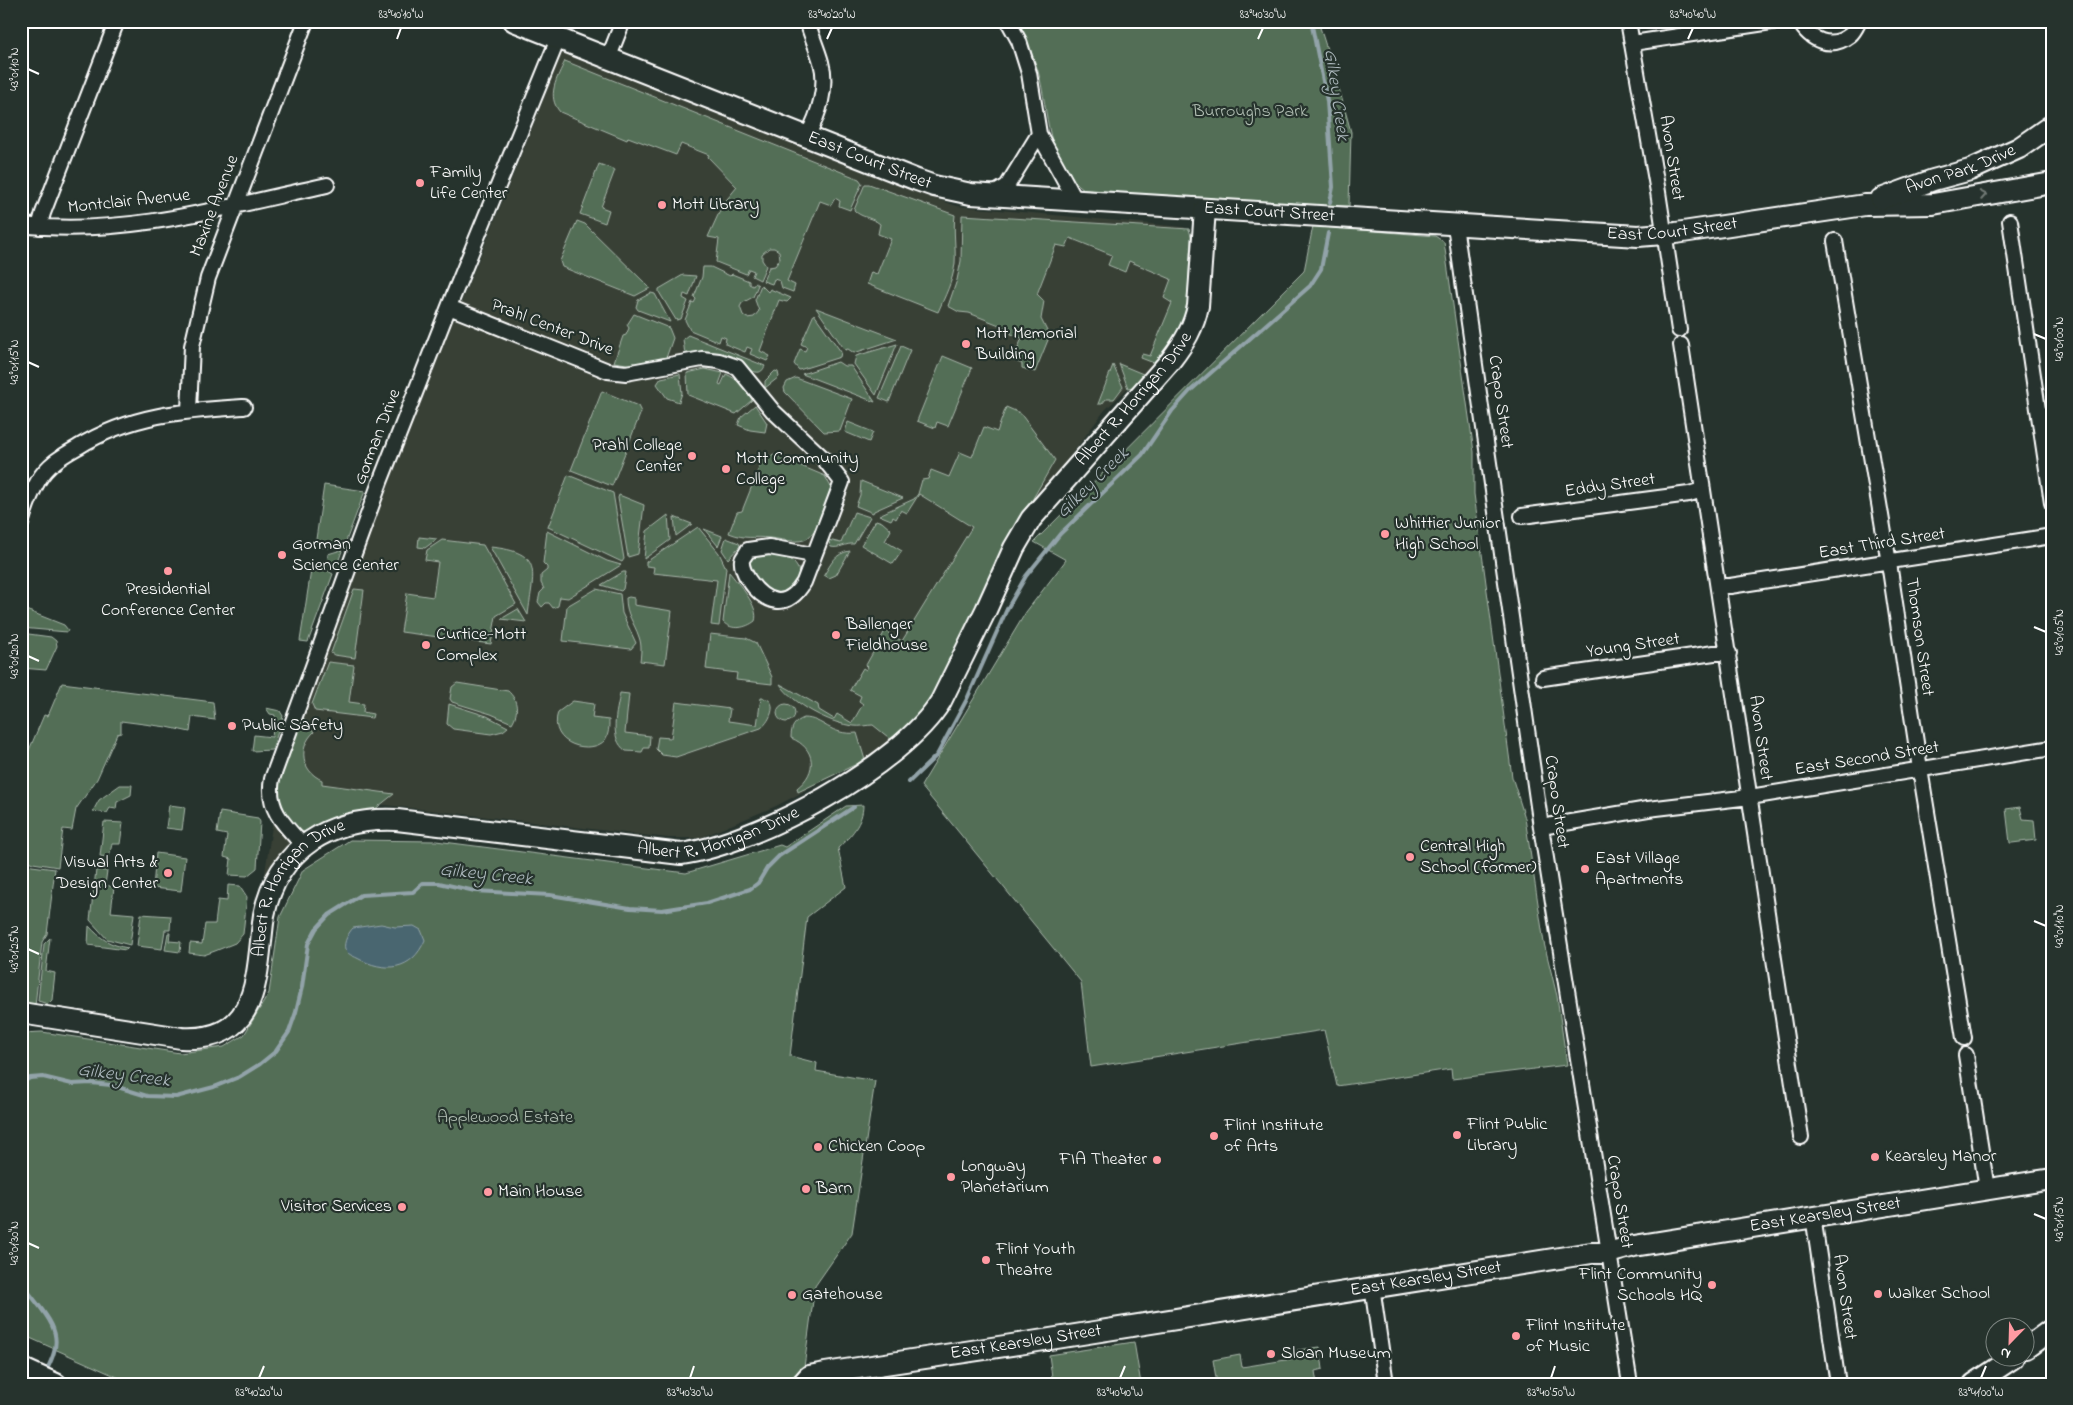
<svg xmlns="http://www.w3.org/2000/svg" width="2073" height="1405" font-family="'Indie Flower',sans-serif">
<style>
.built{fill:#384036}
.green{fill:#526e56;stroke:#a8b6aa}
.water{fill:#4a6670;stroke:#92a3a9}
.lines{fill:none;stroke-linecap:round;stroke-linejoin:round}
.stream{stroke:#92a3a9;stroke-width:4}
.street-casing{stroke:#fff;stroke-width:18}
.secondary-casing{stroke:#fff;stroke-width:24}
.street{stroke:#26332d;stroke-width:14}
.secondary{stroke:#26332d;stroke-width:20}
.oneway{stroke:#727a76}
.ticks{fill:none;stroke:#fff;stroke-width:2}
.poi-dot{fill:#ff9aa2;stroke:#26332d;stroke-width:2}
.labels{text-anchor:middle;dominant-baseline:central;stroke-width:4.5;stroke-linejoin:round;paint-order:stroke}
.park-label{font-size:18px;fill:#b1beb3;stroke:#26332d}
.street-label{font-size:18px;fill:#fff;stroke:#26332d}
.poi-label{font-size:18px;fill:#fff;stroke:#26332d;text-anchor:start}
.water-label{font-size:19px;font-style:italic;fill:#aebabf;stroke:#26332d}
.neatline{fill:none;stroke:#fff;stroke-width:2}
.ticks-label{font-size:12px;text-anchor:middle;fill:#fff}
</style>
<rect width="100%" height="100%" fill="#26332d"/>
<filter id="ink" filterUnits="userSpaceOnUse"><feTurbulence type="fractalNoise" baseFrequency=".02" numOctaves="2"/><feDisplacementMap in="SourceGraphic" scale="10" xChannelSelector="R" yChannelSelector="G"/><feConvolveMatrix kernelMatrix="1 2 1 2 8 2 1 2 1" color-interpolation-filters="sRGB"/></filter>
<g filter="url(#ink)">
<path class="built" d="M562,53l345,136 50,17 227,21 6,8 -26,118 -59,57 -89,118 -93,184 -41,39 -106,55 -76,32h-32l-291,-34 -28,5 -70,52 -19,45 19,-126 81,-235 128,-308z"/>
<path class="green" d="M1017,21h301l19,60 14,51 -2,74h-46l-218,-16c-41,-30 -35,-76 -47,-119 -5,-17 -14,-34 -21,-50z
M565,61l294,118 3,4 -12,27 -11,-4 1,-5 -5,-3 -4,7 -11,-4 -33,80 8,4 -2,7 -11,-4 -2,-7 -6,-2 -2,5 -9,-3 6,-14 6,-1 5,-7 -1,-8 -5,-3h-5l-7,6v6l4,6 -6,14 -8,-4 2,-5 -5,-2 -3,5 -30,-12 3,-23 -11,-2 15,-33 14,-17 -29,-30 1,-2 -28,-11 -5,11 -48,-18 -1,3 -67,-28c-14,-16 -3,-34 5,-51z
M599,164l16,6 -14,37 8,3 -4,13 -25,-9z
M865,184h4l86,31c-2,16 1,32 0,48 -2,18 -10,33 -17,49l-71,-28 4,-12 6,2 14,-35 -13,-5 2,-10c-8,-7 -19,-6 -26,-14z
M962,215l227,14 2,7 -4,75 -7,23 -18,27 -8,2 -13,-5 1,-4 8,2 22,-53 -8,-5 7,-19 -42,-18 -4,11 -17,-7 4,-10 -42,-17 -4,9 -10,-2 -19,49 7,7 -3,18 6,12 -2,2 3,7 -13,32 -13,-4v-4l-9,-4 9,-22 -11,-4 1,-4 -43,-17 -10,-1 -11,-6 9,-26 4,-19z
M577,221l8,3 65,64 -15,8 -73,-29 -2,-6z
M1313,226l122,10 9,6 30,210v42l38,283 13,41 19,125 13,53 10,69 -115,14 -1,-10 -114,17 -13,-56 -233,37 -10,-85 -160,-196 105,-174 40,-52 -32,-18 270,-271z
M703,267h8l19,9 2,-2 17,7v3l4,2 2,-3 3,2 -5,12 -11,6 -2,4 3,8 4,3 7,-1 5,-6 -4,-11 6,-15 7,7 2,-3 21,9 -4,4 -8,-2 -19,51 10,5 -3,5 -17,-7 2,-5 -5,-2 -2,5 -20,-8 1,-6 -5,-2 -2,6 -29,-12 -5,-10 7,-18 2,1 2,-4 -2,-2 8,-20z
M683,275l13,1 -7,20 -5,-2 -1,4 5,3 -7,18 -5,1 -17,-28v-3z
M651,293l4,1 15,28 -32,-12 -2,-3 2,-7z
M816,308l81,31 -43,14 -6,-4 -3,1z
M634,314l35,14 4,10 -8,23 -32,4 -19,-3 9,-26 3,-1 3,-7 -2,-3z
M814,314l27,38 -1,5 -41,13 -5,-6 6,-15 5,2 2,-4 -6,-3z
M688,335l77,31c-2,4 -4,7 -9,6 -6,0 -12,-7 -17,-10 -16,-10 -37,-11 -54,-7l-2,-16z
M897,344l-21,51 -22,-31 2,-8z
M901,346l9,4 -21,52 -10,-4z
M943,356l29,12 -24,58 -11,-4 -2,6 -18,-7z
M838,362l6,4h7l24,36 -73,-28z
M1119,364l24,10 1,4 -3,7 -13,3z
M1113,365l10,22 -9,12h-8l-4,5h-4z
M705,369l18,4 -4,11 2,1 5,-11c12,5 20,15 26,26l-16,14 -48,-19 -1,-22z
M775,371l3,1 1,5 -14,11v-7z
M680,374l2,19 -3,9 -12,-4 -10,-14 4,-6z
M796,378l56,21 -12,32 -16,1 -39,-40 -1,-4 3,-6z
M602,391l36,15 3,6 -29,74 -41,-16z
M755,405l12,18 -2,9 -15,-2 -12,-5 3,-8z
M1006,407l14,6 35,47 -39,68 -93,184 -30,29 -20,-16c-6,0 -13,2 -19,1 -24,-2 -61,-22 -74,-42l38,21 1,5 15,9 3,-5 15,9 11,-19 -4,-3 2,-5 -11,-6 13,-22 3,2 2,-3 -2,-2 19,-34 17,10 70,-114 -53,-33 -12,19 -6,-3 -5,9 -3,-2 -2,3 -12,-5 35,-16 4,-5 4,-14 6,-1 3,-9 18,7 11,-25 12,5 12,-30 13,5z
M848,422l25,10 -4,10 -24,-10z
M775,455l50,21 6,11c-4,13 -14,49 -27,53 -10,3 -24,-1 -34,-2 -19,-2 -23,2 -41,-5l8,-21 5,-1 21,-53z
M568,475l45,18 11,66 -2,3 -74,-35z
M861,481l42,17 -29,13 -1,2 -17,-7 4,-11z
M324,485l41,6 -19,50 -18,7 -13,-2z
M619,495l25,10 -6,49 -10,3 -10,-59z
M854,512l16,5 -16,27c-8,-1 -15,5 -23,3l-3,-7 13,3z
M668,515l2,25 -26,19 3,-28z
M674,517l18,7 -16,12z
M876,520l6,2 9,8 -6,11 17,10 -9,13 -32,-19z
M698,527l21,26 7,15 -7,58 -8,-1 6,-45 -64,-7 1,-6 -8,-1v-4z
M704,529l18,7 -4,10z
M547,531l60,30 14,4 -53,33 -8,-1 -2,9 -5,2 -4,-5h-3l-4,4 -4,-5 2,-9 4,-4 -3,-6v-8l6,-5v-3l-4,-4z
M419,537l18,2 -12,9 -7,-1z
M726,538l13,5 1,3 -12,13 -6,-9z
M442,540l41,5 33,59 -20,12 -5,28 -90,-12 6,-39 26,4 5,-35 -13,-2 2,-10z
M490,547c55,5 43,25 38,68z
M341,550l1,1 -6,17 -9,-5 1,-9z
M850,551l-14,24 -7,3 -5,-3c7,-11 11,-22 26,-24z
M757,553c15,1 31,-1 40,14 2,3 3,7 2,11 -2,6 -9,12 -13,16h-15l-13,-12 -10,-16 1,-6z
M312,564l7,1 14,9 -25,68 -8,-1z
M623,572h3l-3,17 -2,2 -20,-6z
M729,572c9,11 31,35 26,49 -9,7 -23,10 -32,1z
M354,589l10,1 -9,68 -21,-3 -3,-2z
M596,589l24,5 2,19 14,30 -5,6 -68,-8 4,-35z
M629,597l5,1v7l38,6 -7,53 -25,-3c1,-8 2,-16 -1,-24 -5,-15 -13,-22 -13,-39z
M21,608l43,17 4,5 -1,2 -46,-4z
M518,609l8,13 -25,-3z
M21,633l30,4 5,4 1,5 -11,24 -25,-2z
M710,634l36,4 10,5 16,34v7l-36,-4 1,-7 -31,-4z
M328,662l26,3 -5,37 15,2 -1,8 10,2 -1,4 -57,-7 -3,-7z
M62,683l151,19 2,18 -23,-3 -2,15 -23,-5 -46,-6v12l-4,1 -20,45 -21,30 -4,21 -9,-1 -5,38 -25,-4 -12,-5v-89l23,-54 4,1z
M457,683l51,8c10,9 11,21 4,32l-21,-9 -39,-12 -2,-3 2,-12z
M620,693l9,1 -4,39 25,3 -1,12h-5l-2,4 -16,-1c-18,-13 -9,-39 -6,-58z
M761,698c19,0 10,23 0,30l-85,29 -14,-2 -6,-6 2,-12 13,1 5,-36 54,7 -2,12 29,4z
M573,701l21,3 -2,14 17,2c0,7 0,14 -4,20 -12,15 -58,6 -47,-28z
M777 713a9 9 0 1 1 18 0a9 9 0 1 1-18 0Z
M449,704l38,12 21,11 -5,4 -12,3 -38,-5 -6,-5z
M266,708l14,3 3,5 -11,34 -20,1 2,-16 18,2 3,-22 -5,-1z
M302,716l12,16c-16,15 -13,39 8,48v4l72,10 -20,16 -28,4 -39,18 -8,-1c-4,-4 -10,-9 -14,-14 -21,-30 5,-71 17,-101z
M804,718c19,0 26,18 53,15l8,27 -67,32 -1,-4c21,-16 19,-40 -6,-50 0,-11 3,-16 13,-20z
M120,785h12l-1,10 -14,7 -1,7 -6,-1 -3,5 -14,-2 6,-11z
M169,805l16,2 -3,23 -16,-2z
M863,805c0,18 -12,31 -25,43l8,39 -39,30 -17,139 27,7 -1,8 59,10 -23,152 -37,53 -13,96 -12,2h-657l-112,-50v-301l21,-1 138,21 44,-6 20,-12 25,-42 11,-76 23,-47 47,-30 86,1 250,32 94,-28 5,2 61,-41z
M2020,807l3,12 11,1 2,20 -24,3h-2l-4,-34z
M220,812l38,6 2,4 -3,46 -10,8 -18,-1 2,-16 -7,-2 3,-22 -10,-2z
M104,822l19,1 -3,21h-8l-3,13 -9,-1z
M156,853l29,4 -4,34 -28,-3z
M21,862l11,4 23,3 -8,65 -5,8 -7,64h-14z
M96,870l11,1 -2,14 9,2 -3,25 23,2 -4,31 -23,-6 -17,-19z
M228,885l12,1 7,11 -4,37 -8,9 -20,8 -11,4 -15,-2 1,-10 12,1 3,-20h10l3,-24 9,1z
M141,914l30,2 -1,14h-5l-3,19 -25,-3z
M89,926c12,13 21,19 39,22l-2,2 -38,-5z
M168,933h2l-1,8 12,1 -1,10 -15,-2z
M50,938l-4,33 9,2 -3,27 -4,4 -10,-3 6,-57z
M1134,1342l7,42h-88l-4,-29z
M1320,1347l3,22 -8,2 2,13h-100l-4,-24 27,-5 2,12 56,-9 -1,-8z"/>
<path class="water" d="M381,924l14,3 19,-1 7,4 4,10c-13,31 -40,33 -68,18 -4,-2 -10,-4 -12,-9 -2,-7 4,-17 8,-21z"/>
<g class="lines">
<path class="stream" d="M1311,21l16,80 6,86 -3,15
M909,782l28,-27 30,-56 40,-90 19,-33 34,-42 82,-79 30,-44 18,-20 120,-105 11,-17 7,-36
M21,1083l9,-5 13,-1 29,7 19,-1 20,2 36,11 29,1 38,-10 25,-10 21,-13 16,-13 13,-19 7,-20 6,-25 6,-43 8,-15 13,-14 32,-20 52,-3 10,-9h16l36,8 75,4 80,13 32,2 45,-7 43,-14 8,-6 9,-15 12,-12 75,-49
M21,1281c13,23 42,43 33,71 -2,8 -6,15 -9,22"/>
<g class="street-casing">
<path id="street" d="M1008,21l11,20 10,32 10,61 37,67
M1628,21l30,171 21,138
M1799,21c11,20 32,29 51,14 4,-3 7,-10 9,-14
M1633,43l145,-22
M608,59l15,-38
M807,136c12,-21 21,-50 14,-74 -4,-14 -10,-27 -14,-41
M992,195l15,-9 32,-52
M2010,221l42,282
M21,225c104,12 205,-18 306,-40
M1455,225l86,602 89,557
M39,227l4,-14 74,-192
M1835,241l54,322 31,206 44,269
M449,307l159,64 18,2 76,-14 17,2 18,6 36,44 50,47 19,24 -38,100c-17,29 -39,22 -56,-3 -3,-5 -7,-13 -6,-19 1,-3 5,-7 6,-10l21,-3 44,8
M1681,345l120,792
M189,410l3,-64 16,-68 98,-257
M1522,516l167,-22 13,-4
M21,524c4,-15 9,-29 17,-43 9,-16 24,-25 40,-34 54,-33 104,-36 166,-40
M1718,586h12l322,-50
M1543,678l171,-25h15
M1541,827l107,-18 102,-12 302,-49
M304,846c-19,-20 -38,-37 -32,-67l108,-297 72,-183 106,-260
M1966,1055l21,134
M1813,1216l25,168
M1372,1286l14,98"/>
</g>
<g class="secondary-casing">
<g id="secondary">
<path id="s1" d="M514,21l403,159 17,6 37,8 667,42 38,-3 189,-28 68,-1 119,-21"/>
<path id="s2" d="M1881,199l52,-19 37,-10 49,-22 33,-23"/>
<path id="s3" d="M21,1013l160,25c81,5 75,-65 83,-123 14,-68 67,-98 133,-95l284,34c75,-10 220,-88 260,-153l45,-91 28,-62 17,-29 140,-159c13,-17 23,-33 27,-54l7,-97"/>
<path d="M2026,1348l26,-19"/>
<path d="M21,1368l35,16"/>
<path id="s4" d="M802,1384l7,-8 16,-3 200,-30 566,-90h17l26,-7 418,-67"/>
<path d="M1974,1384l39,-26"/>
</g>
</g>
<use href="#street" class="street"/>
<use href="#secondary" class="secondary"/>
</g>
<defs><path id="oneway-chevron" d="M-2-3.5L2.5 0L-2 3.5" fill="none" stroke-width="1.6" stroke-linecap="round" stroke-linejoin="round" transform="scale(1.25)"/></defs>
<use class="oneway" href="#oneway-chevron" transform="translate(1983 195) rotate(-10)"/>
</g>
<path class="ticks" d="M397,39l4,-11M827,39l5,-11M1258,39l5,-11M1688,39l5,-11M28,69l11,5M2034,334l12,5M28,362l11,5M2034,627l12,5M28,656l11,5M2034,921l12,5M28,949l11,5M2034,1214l12,5M28,1243l11,5M259,1378l5,-12M690,1378l4,-12M1120,1378l5,-12M1551,1378l4,-12M1981,1378l5,-12"/>
<g class="poi-dot">
<circle cx="420" cy="183" r="5"/>
<circle cx="662" cy="205" r="5"/>
<circle cx="966" cy="344" r="5"/>
<circle cx="692" cy="456" r="5"/>
<circle cx="726" cy="469" r="5"/>
<circle cx="1385" cy="534" r="5"/>
<circle cx="282" cy="555" r="5"/>
<circle cx="168" cy="571" r="5"/>
<circle cx="836" cy="635" r="5"/>
<circle cx="426" cy="645" r="5"/>
<circle cx="232" cy="726" r="5"/>
<circle cx="1410" cy="857" r="5"/>
<circle cx="1585" cy="869" r="5"/>
<circle cx="168" cy="873" r="5"/>
<circle cx="1457" cy="1135" r="5"/>
<circle cx="1214" cy="1136" r="5"/>
<circle cx="818" cy="1147" r="5"/>
<circle cx="1875" cy="1157" r="5"/>
<circle cx="1157" cy="1160" r="5"/>
<circle cx="951" cy="1177" r="5"/>
<circle cx="806" cy="1189" r="5"/>
<circle cx="488" cy="1192" r="5"/>
<circle cx="402" cy="1207" r="5"/>
<circle cx="986" cy="1260" r="5"/>
<circle cx="1712" cy="1285" r="5"/>
<circle cx="1878" cy="1294" r="5"/>
<circle cx="792" cy="1295" r="5"/>
<circle cx="1516" cy="1336" r="5"/>
<circle cx="1271" cy="1354" r="5"/>
</g>
<g class="labels">
<g class="park-label">
<text x="1250" y="112">Burroughs Park</text>
<text x="505" y="1118">Applewood Estate</text>
</g>
<g class="street-label">
<text transform="translate(1671 158) rotate(81)">Avon Street</text>
<text stroke="none"><textPath href="#s1" startOffset="382">East Court Street</textPath></text>
<text stroke="none"><textPath href="#s2" startOffset="85">Avon Park Drive</textPath></text>
<text transform="translate(129 202) rotate(-6)">Montclair Avenue</text>
<text transform="translate(215 206) rotate(-69)">Maxine Avenue</text>
<text stroke="none"><textPath href="#s1" startOffset="788">East Court Street</textPath></text>
<text stroke="none"><textPath href="#s1" startOffset="1192">East Court Street</textPath></text>
<text transform="translate(552 328) rotate(21)">Prahl Center Drive</text>
<text stroke="none"><textPath href="#s3" startOffset="1469">Albert R. Horrigan Drive</textPath></text>
<text transform="translate(1500 402) rotate(82)">Crapo Street</text>
<text transform="translate(378 437) rotate(-69)">Gorman Drive</text>
<text transform="translate(1610 486) rotate(-8)">Eddy Street</text>
<text transform="translate(1882 544) rotate(-9)">East Third Street</text>
<text transform="translate(1919 637) rotate(82)">Thomson Street</text>
<text transform="translate(1633 646) rotate(-8)">Young Street</text>
<text transform="translate(1760 738) rotate(82)">Avon Street</text>
<text transform="translate(1867 759) rotate(-9)">East Second Street</text>
<text transform="translate(1556 802) rotate(82)">Crapo Street</text>
<text stroke="none"><textPath href="#s3" startOffset="840">Albert R. Horrigan Drive</textPath></text>
<text stroke="none"><textPath href="#s3" startOffset="376">Albert R. Horrigan Drive</textPath></text>
<text transform="translate(1619 1202) rotate(81)">Crapo Street</text>
<text stroke="none"><textPath href="#s4" startOffset="1040">East Kearsley Street</textPath></text>
<text stroke="none"><textPath href="#s4" startOffset="635">East Kearsley Street</textPath></text>
<text transform="translate(1844 1297) rotate(82)">Avon Street</text>
<text stroke="none"><textPath href="#s4" startOffset="230">East Kearsley Street</textPath></text>
</g>
<g class="poi-label">
<text x="430" y="173">Family<tspan x="430" dy="21">Life Center</tspan></text>
<text x="672" y="205">Mott Library</text>
<text x="976" y="334">Mott Memorial<tspan x="976" dy="21">Building</tspan></text>
<text x="682" y="446" text-anchor="end">Prahl College<tspan x="682" dy="21">Center</tspan></text>
<text x="736" y="459">Mott Community<tspan x="736" dy="21">College</tspan></text>
<text x="1395" y="524">Whittier Junior<tspan x="1395" dy="21">High School</tspan></text>
<text x="292" y="545">Gorman<tspan x="292" dy="21">Science Center</tspan></text>
<text x="168" y="590" text-anchor="middle">Presidential<tspan x="168" dy="21">Conference Center</tspan></text>
<text x="846" y="625">Ballenger<tspan x="846" dy="21">Fieldhouse</tspan></text>
<text x="436" y="635">Curtice-Mott<tspan x="436" dy="21">Complex</tspan></text>
<text x="242" y="726">Public Safety</text>
<text x="1420" y="847">Central High<tspan x="1420" dy="21">School (former)</tspan></text>
<text x="1595" y="859">East Village<tspan x="1595" dy="21">Apartments</tspan></text>
<text x="158" y="863" text-anchor="end">Visual Arts &amp;<tspan x="158" dy="21">Design Center</tspan></text>
<text x="1467" y="1125">Flint Public<tspan x="1467" dy="21">Library</tspan></text>
<text x="1224" y="1126">Flint Institute<tspan x="1224" dy="21">of Arts</tspan></text>
<text x="828" y="1147">Chicken Coop</text>
<text x="1885" y="1157">Kearsley Manor</text>
<text x="1147" y="1160" text-anchor="end">FIA Theater</text>
<text x="961" y="1167">Longway<tspan x="961" dy="21">Planetarium</tspan></text>
<text x="816" y="1189">Barn</text>
<text x="498" y="1192">Main House</text>
<text x="392" y="1207" text-anchor="end">Visitor Services</text>
<text x="996" y="1250">Flint Youth<tspan x="996" dy="21">Theatre</tspan></text>
<text x="1702" y="1275" text-anchor="end">Flint Community<tspan x="1702" dy="21">Schools HQ</tspan></text>
<text x="1888" y="1294">Walker School</text>
<text x="802" y="1295">Gatehouse</text>
<text x="1526" y="1326">Flint Institute<tspan x="1526" dy="21">of Music</tspan></text>
<text x="1281" y="1354">Sloan Museum</text>
</g>
<g class="water-label">
<text transform="translate(1336 95) rotate(82)">Gilkey Creek</text>
<text transform="translate(1093 483) rotate(-44)">Gilkey Creek</text>
<text transform="translate(486 875) rotate(6)">Gilkey Creek</text>
<text transform="translate(124 1076) rotate(7)">Gilkey Creek</text>
</g>
</g>
<rect width="2073" height="1405" fill="none" stroke="#26332d" stroke-width="55"/>
<g transform="translate(2010 1342) rotate(203)"><circle r="24" fill="#26332d" stroke="#7d8581"/>
<path d="M0-4L9 19L0 12L-9 19Z" fill="#ff9aa2"/>
<text y="-8" font-size="14" font-weight="bold" text-anchor="middle" fill="#ffffff">N</text>
</g>
<rect x="28" y="28" width="2018" height="1350" class="neatline"/>
<g class="ticks-label">
<text x="401" y="18">83°40'10"W</text>
<text x="832" y="18">83°40'20"W</text>
<text x="1263" y="18">83°40'30"W</text>
<text x="1693" y="18">83°40'40"W</text>
<text transform="translate(14 69) rotate(-90)" y="4">43°01'10"N</text>
<text transform="translate(2059 339) rotate(-90)" y="4">43°01'00"N</text>
<text transform="translate(14 362) rotate(-90)" y="4">43°01'15"N</text>
<text transform="translate(2059 632) rotate(-90)" y="4">43°01'05"N</text>
<text transform="translate(14 656) rotate(-90)" y="4">43°01'20"N</text>
<text transform="translate(2059 926) rotate(-90)" y="4">43°01'10"N</text>
<text transform="translate(14 949) rotate(-90)" y="4">43°01'25"N</text>
<text transform="translate(2059 1219) rotate(-90)" y="4">43°01'15"N</text>
<text transform="translate(14 1243) rotate(-90)" y="4">43°01'30"N</text>
<text x="259" y="1396">83°40'20"W</text>
<text x="690" y="1396">83°40'30"W</text>
<text x="1120" y="1396">83°40'40"W</text>
<text x="1551" y="1396">83°40'50"W</text>
<text x="1981" y="1396">83°41'00"W</text>
</g>
</svg>
